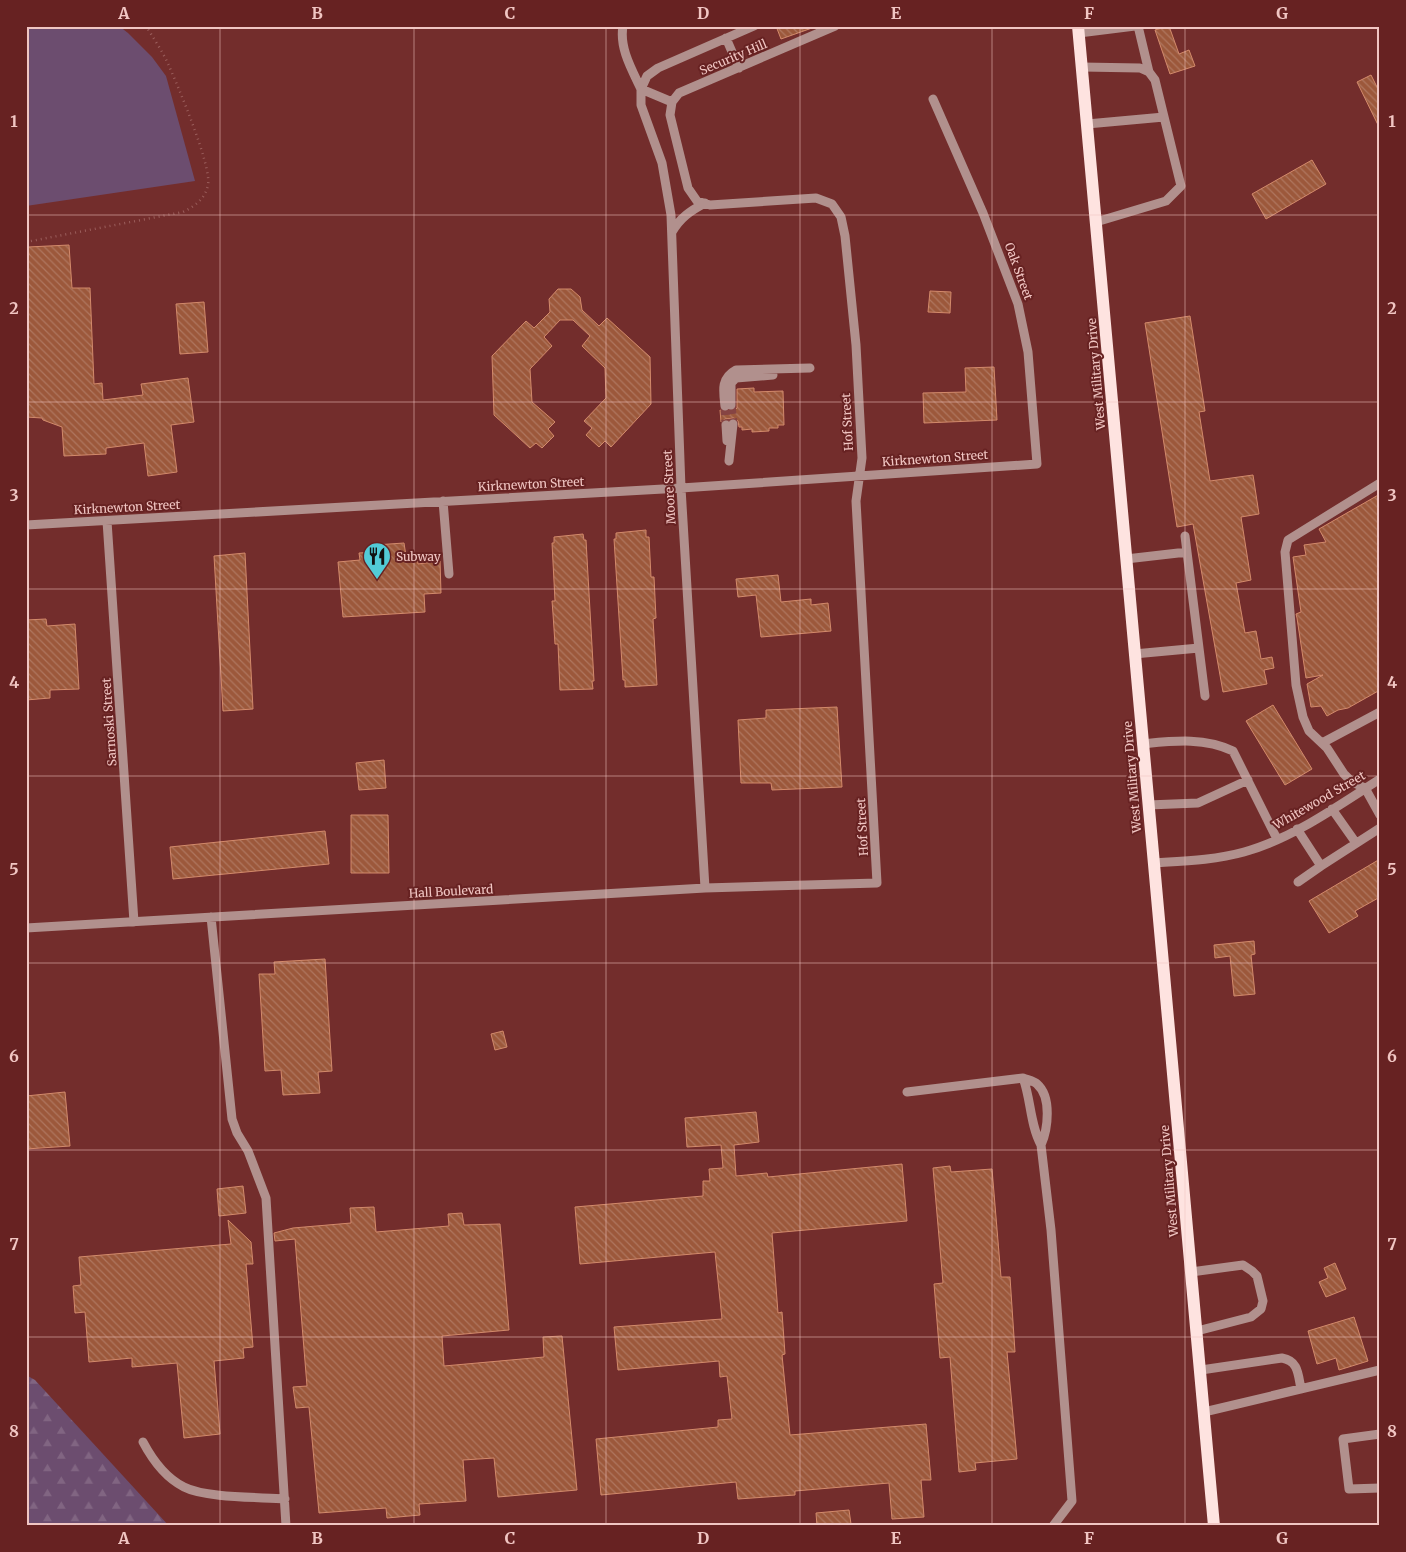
<svg xmlns="http://www.w3.org/2000/svg" width="1406" height="1552" font-family="Merriweather,serif">
<style>
.forest{fill:url(#forest-firs)}
.pitch{fill:#6c4d6f}
.building{fill:url(#building-back-hatch);stroke:#d38a6b}
.lines{fill:none;stroke-linecap:round;stroke-linejoin:round}
.minor-tunnel{stroke:#864443;stroke-width:9;stroke-dasharray:9 4.5;stroke-linecap:butt}
.path{stroke:#9a5d5b;stroke-width:2.5;stroke-dasharray:1 4;stroke-linecap:butt}
.minor{stroke:#b1908d;stroke-width:9}
.major{stroke:#fee3e0;stroke-width:12}
.grid{fill:none;stroke:#f1c6c3;stroke-width:1;stroke-opacity:0.55}
.labels{text-anchor:middle;dominant-baseline:central;stroke-width:4;stroke-linejoin:round;paint-order:stroke}
.street-label{font-size:12px;fill:#f1c6c3;stroke:#672222}
.poi-label{font-size:12px;fill:#f1c6c3;stroke:#672222;text-anchor:start}
.neatline{fill:none;stroke:#f1c6c3;stroke-width:2}
.grid-label{font-size:16px;text-anchor:middle;font-weight:bold;fill:#f1c6c3}
</style>
<defs>
<pattern id="forest-firs" width="22" height="20" patternUnits="userSpaceOnUse" patternTransform="scale(1.25)"><rect width="22" height="20" fill="#6c4d6f"/><path d="M5 1l3.5 6h-7zM16 11l3.5 6h-7z" fill="#816582"/></pattern>
<pattern id="building-back-hatch" width="6" height="6" patternUnits="userSpaceOnUse" patternTransform="scale(1.25)"><rect width="6" height="6" fill="#9c583b"/><path d="M-1 5l2 2M0 0l6 6M5-1l2 2" fill="none" stroke="#af765f"/></pattern>
</defs>
<rect width="100%" height="100%" fill="#732d2c"/>
<path class="forest" d="M26,1375l9,5 134,146h-143z"/>
<path class="pitch" d="M26,26h93l9,7 24,24 14,19 29,105 -169,25z"/>
<path class="building" d="M776,26h36v2l-31,11z
M1169,26l10,28 10,-4 6,16 -25,8 -15,-44z
M1371,75l9,18v36l-23,-47z
M1312,160l14,24 -60,35 -14,-25z
M69,245l3,43h18l4,96 8,-1 1,17 40,-5 -2,-11 47,-6 6,44 -23,3 6,47 -29,4 -4,-33 -38,5v6l-42,2 -2,-29 -19,-7 -1,-2 -16,-1v-162h3l-1,-8z
M558,289h13l9,8 2,13 17,16 8,-8 43,39 1,47 -40,43 -6,-6 -6,6 -13,-12 6,-7 -8,-7 22,-23 -1,-30 -23,-22 8,-10 -17,-16h-13l-16,17 8,9 -22,23 2,33 23,20 -7,7 6,7 -12,12 -6,-5 -6,5 -36,-33 -2,-59 34,-35 8,7 16,-16 -1,-13z
M930,291l21,1 -1,21 -22,-1z
M204,302l4,50 -28,2 -4,-50z
M1190,316l15,95 -6,1 11,69 43,-6 6,39 -18,3 10,63 -15,3 9,50 11,-2 5,28 11,-2 2,11 -10,2 3,14 -44,8 -30,-168 -16,3 -32,-204z
M994,367l3,53 -73,3 -1,-30 43,-1 -1,-24z
M754,388v4l29,-1 1,34h-6v3h-9v3l-17,1v-3l-10,1v-3h-3l-1,-6 -4,-3 -9,1 -4,3 -1,-12 5,2 9,-1 3,-3v-19z
M1380,494v196l-32,18 -10,2 -11,6 -6,-10 -10,1 -4,-23 16,-9 -17,3 -9,-60 -1,-4 5,-2 -8,-55 13,-2 -2,-10 22,-3 -7,-13z
M646,530v7h3l2,40h3l2,41 -3,1 4,66 -32,2v-7h-2l-9,-141h2v-6z
M583,534l1,6h2l8,141h-2l1,8 -33,1 -2,-46h-3l-2,-30 -1,-13h3l-3,-58h2v-6z
M404,543l2,13h11l1,8 22,-3 1,32 -17,1 1,18 -82,5 -5,-55 22,-2 -1,-7 17,-1 -1,-7z
M245,553l8,156 -30,2 -9,-155z
M778,575l3,27 30,-3v6l17,-2 3,28 -70,6 -5,-42 -18,2 -2,-18z
M46,619l1,7 28,-2 4,65 -29,1v8l-24,2v-80z
M1273,705l39,64 -27,16 -39,-64z
M837,707l5,80 -70,3 -1,-7h-30l-3,-63 28,-2v-8z
M384,760l2,28 -27,2 -3,-27z
M351,815h37l1,58h-38z
M325,831l4,33 -156,15 -3,-32z
M1380,859v38l-25,14 3,5 -29,17 -20,-32z
M1254,941l1,13 -4,1 4,39 -21,2 -4,-40 -15,2 -1,-13z
M325,959l7,112 -14,1 2,21 -37,2 -2,-25 -16,1 -6,-97h16l-1,-12z
M503,1031l4,16 -12,3 -4,-16z
M65,1092l5,54 -44,3v-53z
M756,1112l3,30 -25,3 2,31 31,-3 1,4 134,-13 5,57 -135,12 6,80 4,-1 3,42 -3,1 8,80 136,-11 5,56h-10l3,37 -32,2 -3,-36 -94,8v4l-57,4 -2,-17 -135,13 -5,-56 122,-12v-7l14,-1 -5,-43 -7,1 -1,-16 -101,9 -4,-43 108,-8 -7,-67 -135,12 -5,-57 128,-11v-15h7l-1,-12 14,-1 -2,-23 -34,2 -2,-29z
M950,1166l1,6 41,-3 9,108h9l5,75h-8l10,107 -42,4 1,7 -17,2 -9,-115 -10,1 -6,-74 9,-1 -10,-115z
M243,1186l3,27 -27,3 -2,-27z
M374,1207l2,25 73,-6 -1,-12 14,-1 2,12 36,-1 9,106 -67,6 2,30 100,-9 -1,-20 19,-1 15,154 -79,7 -4,-39 -31,2 3,41 -47,3 1,11 -33,3 -1,-10 -67,5 -10,-106 -13,1 -3,-21 14,-1 -12,-147 -20,2 -1,-8 19,-5 58,-5 -1,-15z
M228,1220l23,22 2,22h-7l7,83 -10,1 1,10 -30,3 6,73 -36,4 -7,-75 -45,4v-9l-43,4 -4,-50 -10,1 -2,-27 8,-1 -2,-28 152,-13z
M1335,1263l11,26 -20,8 -7,-15 9,-4 -4,-10z
M1354,1317l14,44 -29,9 -3,-12 -19,6 -9,-33z
M849,1510l2,14 -34,2 -1,-13z"/>
<g class="lines">
<path class="minor-tunnel" d="M731,405l2,19
M725,406l1,19"/>
<path class="path" d="M26,242l157,-30c12,-6 22,-13 25,-27 4,-18 -30,-99 -39,-119 -6,-14 -15,-27 -23,-40"/>
<path class="minor" d="M623,26c-4,22 9,44 18,63l31,13
M1138,26l11,46
M1079,33l56,-7
M726,38l13,30
M1082,67l58,1 9,4 6,8 26,106 -15,15 -70,21
M1087,124l77,-7
M672,232c8,-14 18,-21 33,-29
M731,405v-22l5,-5 37,-3
M725,406c-2,-16 -4,-28 11,-36l74,-2
M726,425l1,16
M729,461l4,-37
M1380,483l-92,57 -3,12 11,133 7,32 6,14 18,17 17,26 8,8 13,6 15,27
M443,501l6,73
M107,521l27,401
M26,525l655,-37 356,-24 -9,-112 -10,-48 -35,-91 -50,-114
M1185,536l2,16
M1126,559l61,-7 12,96 -65,6
M1199,648l6,48
M1322,743l58,-31
M1142,744c31,-3 62,-7 91,7l44,88
M1148,805l50,-2 50,-23
M1332,809l24,34
M1297,829l24,37 -23,16
M1153,863c31,-2 62,-3 91,-11 48,-13 95,-47 136,-73
M1321,866l59,-38
M705,888l-24,-400 -10,-273 -9,-52 -21,-58v-16l6,-13 11,-8 96,-42
M211,917l21,202 5,14 11,18 18,47 20,328
M26,928l679,-40 172,-5 -21,-382 6,-43 -6,-113 -11,-109 -4,-19 -9,-13 -16,-6 -106,7 -13,-4 -9,-13 -18,-73 2,-13 7,-9 156,-67
M1023,1078c8,21 7,47 18,67l10,85 21,271 -19,25
M907,1092l116,-14c5,2 11,3 14,6 15,13 11,45 4,61
M1191,1272l52,-7 9,6 5,5 6,25 -2,8 -10,8 -54,14
M1201,1370l81,-12c17,3 16,17 19,31
M1204,1412l176,-42
M1380,1434l-37,5 6,50 31,-1
M143,1442c9,17 23,36 41,45 21,11 75,10 101,12"/>
<path class="major" d="M1078,26l136,1500"/>
</g>
<path class="grid" d="M220,26v1500M414,26v1500M606,26v1500M800,26v1500M992,26v1500M1185,26v1500M26,215h1354M26,402h1354M26,589h1354M26,776h1354M26,963h1354M26,1150h1354M26,1337h1354"/>
<defs>
<g id="restaurant-pin" transform="scale(1.4375)"><path d="M0 17L-7.5 6A9.5 9.5 0 1 1 7.5 6Z" fill="#52cbd7" stroke="#672222"/><path d="M-5-6h1v4h1v-4h1v4h1v-4h1v5L-1.5 .5V6h-2V.5L-5-1ZM5-6V6H3V1.5H1.5Q1.5-4 5-6Z" fill="#111"/></g>
</defs>
<g fill-rule="evenodd">
<use href="#restaurant-pin" x="377" y="556"/>
</g>
<g class="labels">
<g class="street-label">
<text transform="translate(733 57) rotate(-23)">Security Hill</text>
<text transform="translate(1019 271) rotate(70)">Oak Street</text>
<text transform="translate(1096 374) rotate(-95)">West Military Drive</text>
<text transform="translate(847 422) rotate(-93)">Hof Street</text>
<text transform="translate(935 458) rotate(-4)">Kirknewton Street</text>
<text transform="translate(531 484) rotate(-3)">Kirknewton Street</text>
<text transform="translate(669 487) rotate(-93)">Moore Street</text>
<text transform="translate(127 507) rotate(-3)">Kirknewton Street</text>
<text transform="translate(109 722) rotate(-94)">Sarnoski Street</text>
<text transform="translate(1132 777) rotate(-95)">West Military Drive</text>
<text transform="translate(1319 800) rotate(-30)">Whitewood Street</text>
<text transform="translate(862 827) rotate(-93)">Hof Street</text>
<text transform="translate(451 891) rotate(-3)">Hall Boulevard</text>
<text transform="translate(1169 1181) rotate(-95)">West Military Drive</text>
</g>
<g class="poi-label">
<text x="396" y="556">Subway</text>
</g>
</g>
<rect width="1406" height="1552" fill="none" stroke="#672222" stroke-width="55"/>
<rect x="28" y="28" width="1350" height="1496" class="neatline"/>
<g class="grid-label">
<text x="124" y="19">A</text>
<text x="317" y="19">B</text>
<text x="510" y="19">C</text>
<text x="703" y="19">D</text>
<text x="896" y="19">E</text>
<text x="1089" y="19">F</text>
<text x="1282" y="19">G</text>
<text x="14" y="127">1</text>
<text x="1392" y="127">1</text>
<text x="14" y="314">2</text>
<text x="1392" y="314">2</text>
<text x="14" y="501">3</text>
<text x="1392" y="501">3</text>
<text x="14" y="688">4</text>
<text x="1392" y="688">4</text>
<text x="14" y="875">5</text>
<text x="1392" y="875">5</text>
<text x="14" y="1062">6</text>
<text x="1392" y="1062">6</text>
<text x="14" y="1250">7</text>
<text x="1392" y="1250">7</text>
<text x="14" y="1437">8</text>
<text x="1392" y="1437">8</text>
<text x="124" y="1544">A</text>
<text x="317" y="1544">B</text>
<text x="510" y="1544">C</text>
<text x="703" y="1544">D</text>
<text x="896" y="1544">E</text>
<text x="1089" y="1544">F</text>
<text x="1282" y="1544">G</text>
</g>
</svg>
